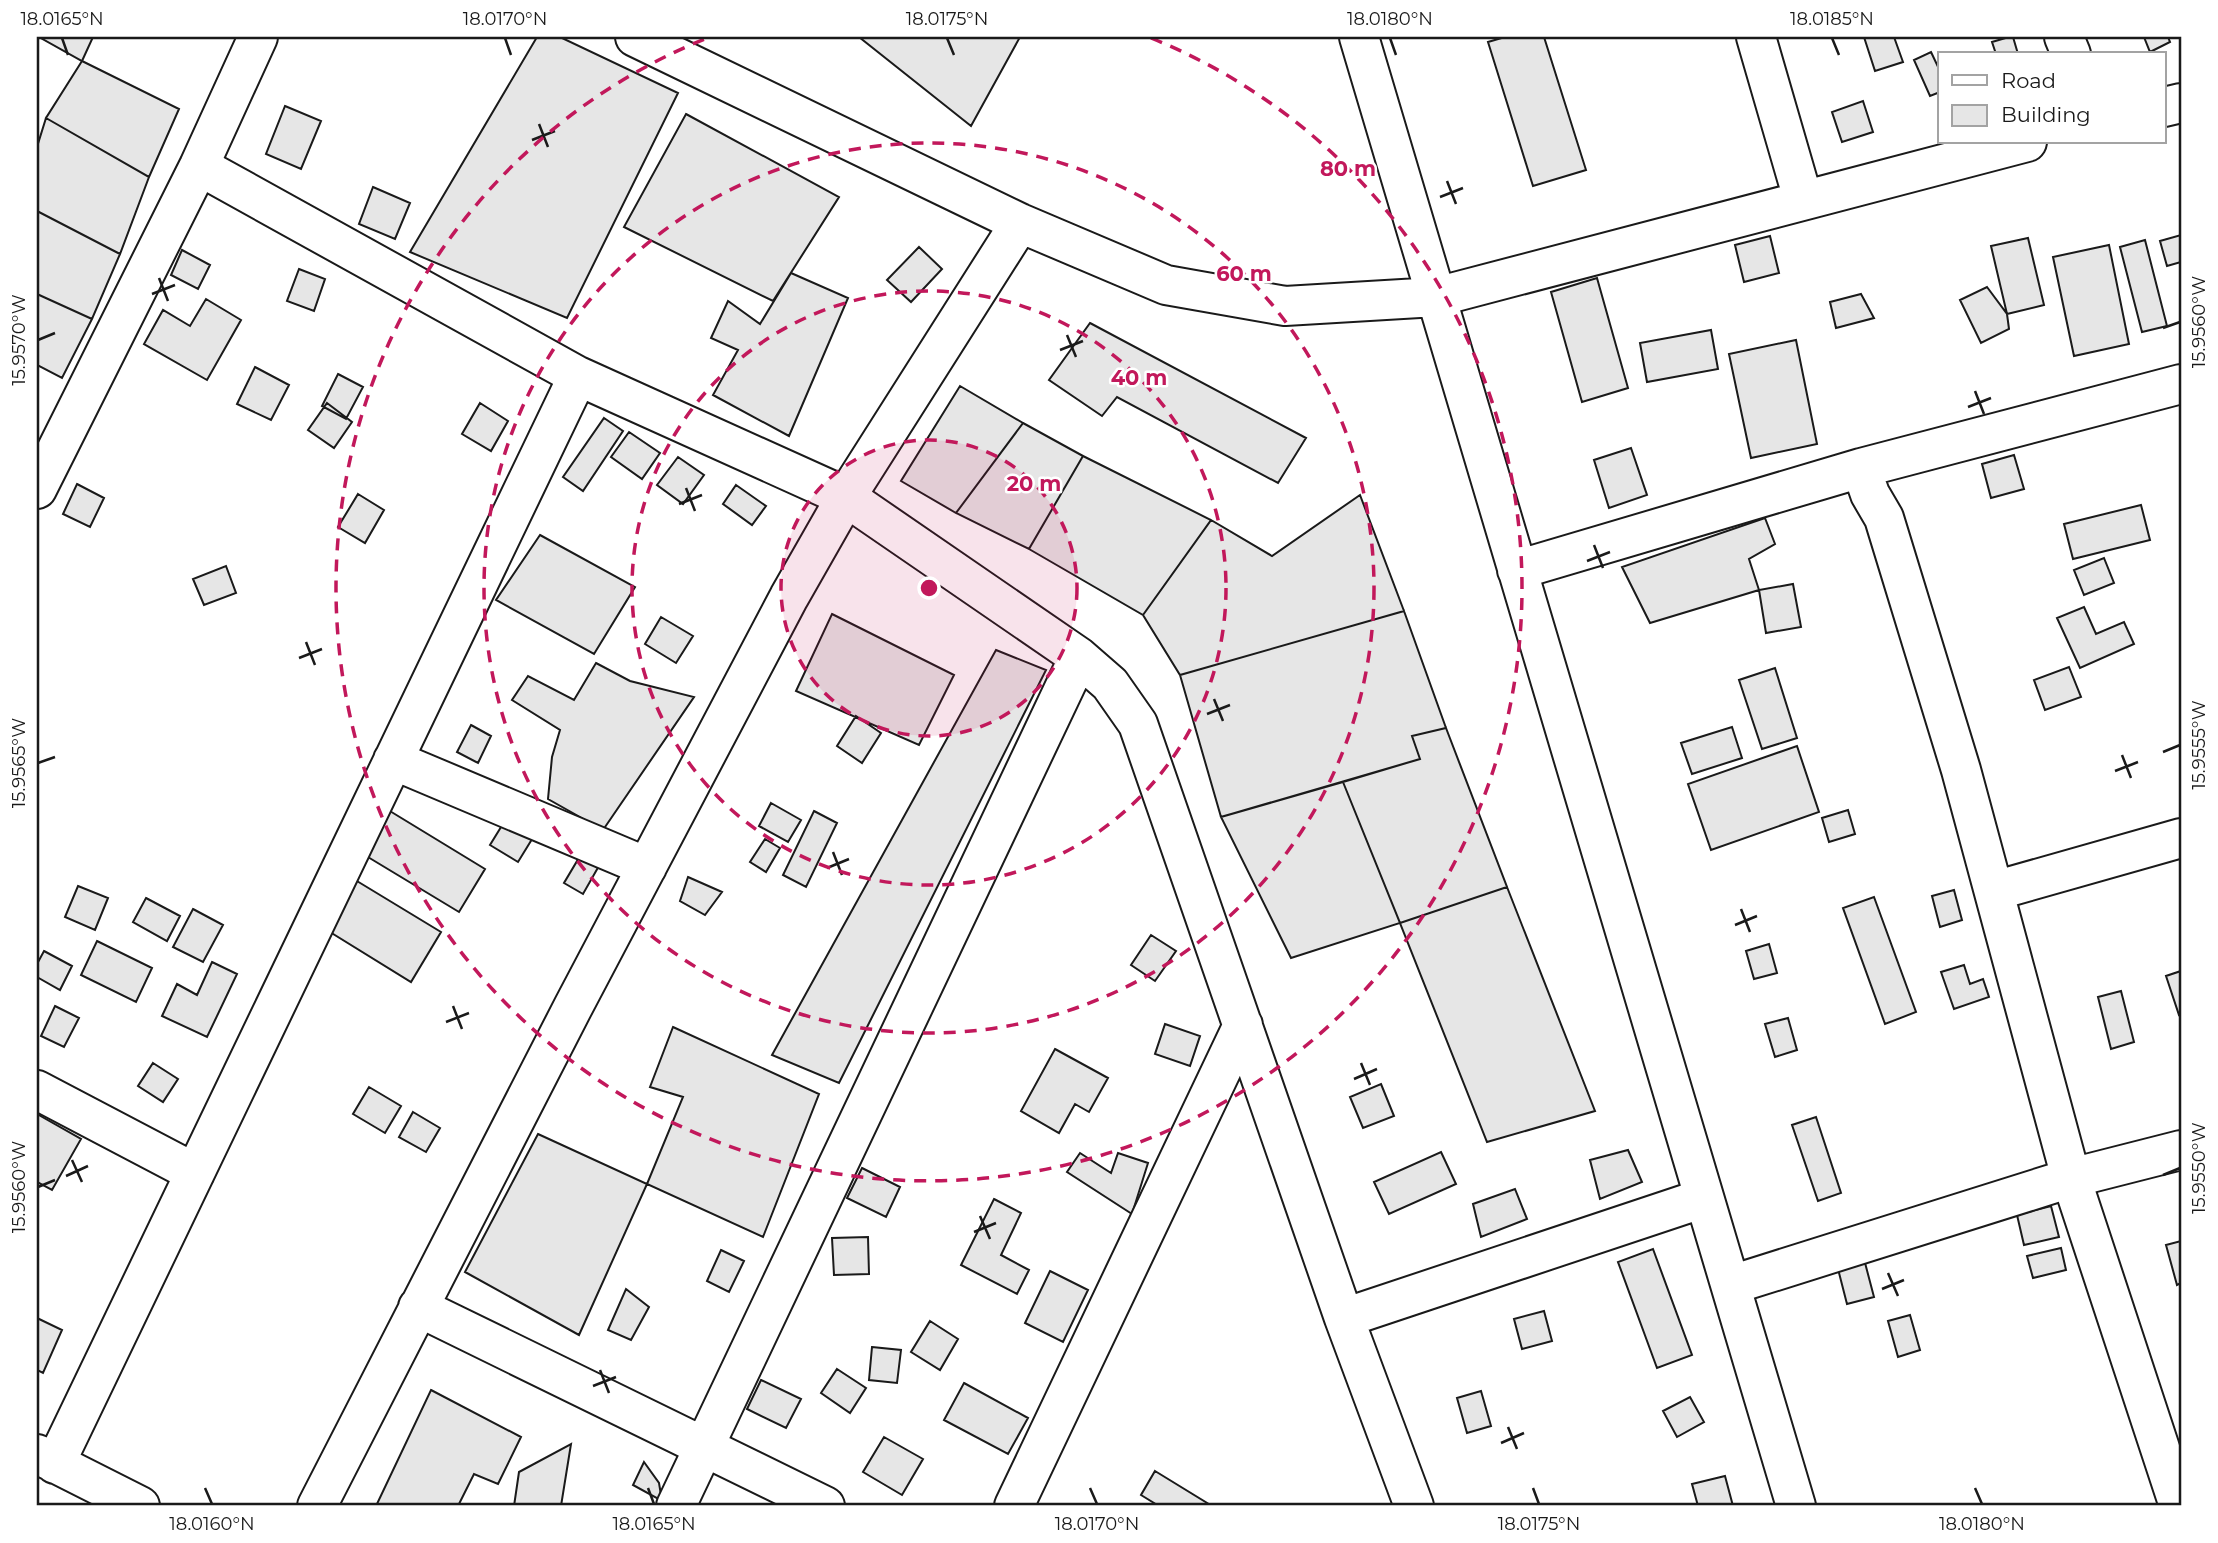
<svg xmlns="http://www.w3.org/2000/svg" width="2218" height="1543" font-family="Montserrat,sans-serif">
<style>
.building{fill:#e6e6e6;stroke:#1a1a1a;stroke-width:2}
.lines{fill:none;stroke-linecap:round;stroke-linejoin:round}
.minor-casing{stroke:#1a1a1a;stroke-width:42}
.minor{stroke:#fff;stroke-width:38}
.ticks{fill:none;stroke:#1a1a1a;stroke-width:2.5}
.ring{fill:none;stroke:#c2185b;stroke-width:3.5;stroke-dasharray:12 9}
.centre{fill:#c2185b;stroke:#fff;stroke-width:3.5}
.ring-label{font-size:21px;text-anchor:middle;font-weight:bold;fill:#c2185b;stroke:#fff;stroke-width:5;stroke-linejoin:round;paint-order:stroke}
.neatline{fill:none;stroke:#1a1a1a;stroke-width:2.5}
.ticks-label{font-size:18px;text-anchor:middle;fill:#1a1a1a}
</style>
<rect width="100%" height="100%" fill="#fff"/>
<path class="building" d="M39,37h54l-11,24z
M537,37h23l118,56 -111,225 -157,-66z
M859,37h161l-49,89z
M1505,37h39l42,133 -53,16 -45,-144z
M1864,37h30l9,25 -28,9z
M2009,37h4l5,17h-22l-4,-12z
M2144,37h24l2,5 -20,10z
M1931,52l9,19v21l-10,4 -16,-36z
M82,61l97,48 -30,68 -103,-59z
M1863,101l10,31 -31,10 -10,-30z
M285,106l36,15 -20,48 -35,-15z
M686,114l153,83 -66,104 -149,-74z
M46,118l103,59 -29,77 -83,-43v-64z
M373,187l37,16 -15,36 -36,-15z
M37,211l83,43 -28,65 -55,-25z
M2181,235v27l-14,4 -7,-25z
M1770,236l9,37 -35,9 -9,-37z
M2028,238l16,67 -37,9 -16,-68z
M2145,240l22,86 -25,6 -22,-85z
M2109,245l20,99 -55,12 -21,-99z
M919,247l23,22 -31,33 -24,-22z
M182,250l28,15 -12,24 -27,-14z
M299,269l26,10 -11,32 -27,-10z
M791,273l57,25 -59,138 -76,-41 25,-45 -27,-12 17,-37 32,23z
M1597,278l31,110 -46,14 -31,-110z
M1987,287l20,27 2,15 -28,14 -21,-43z
M37,294l55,25 -30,59 -25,-13z
M1861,294l13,24 -38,10 -6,-26z
M206,299l35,21 -34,60 -63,-36 19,-34 27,16z
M1090,323l216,115 -28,45 -161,-86 -15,19 -53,-36z
M1711,330l7,39 -71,13 -7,-39z
M1796,340l21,104 -66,14 -22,-104z
M255,367l34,18 -18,35 -34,-16z
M338,374l25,13 -17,32 -24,-13z
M960,386l63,37 -67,90 -55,-32z
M327,403l25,19 -18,26 -26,-18z
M480,403l28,18 -17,30 -29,-17z
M604,418l19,13 -40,60 -20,-14z
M1023,423l60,33 -54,93 -73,-36z
M629,432l31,21 -18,26 -31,-22z
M1631,448l16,47 -38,13 -15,-48z
M2014,455l10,34 -33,9 -9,-34z
M1083,456l128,64 -68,95 -114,-66z
M678,457l26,18 -21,29 -26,-19z
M77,484l27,14 -14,29 -27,-13z
M736,485l30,21 -14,19 -29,-21z
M358,494l26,16 -19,33 -27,-16z
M1360,495l44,116 -224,64 -37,-60 68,-95 61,36z
M2141,505l9,35 -77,19 -9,-35z
M1765,518l10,26 -26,15 10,31 -109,33 -28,-56z
M540,535l95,52 -41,67 -98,-54z
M2104,558l10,25 -30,12 -10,-25z
M226,566l10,27 -32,12 -11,-26z
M1793,584l8,43 -35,6 -7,-43z
M2084,607l12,27 28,-12 10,22 -54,24 -23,-50z
M1404,611l42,117 -34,8 8,23 -199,58 -41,-142z
M832,614l122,61 -35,70 -123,-54z
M661,617l32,19 -17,27 -31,-19z
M996,650l50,20 -207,413 -67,-28z
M596,663l34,18 64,16 -91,133 -55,-31 4,-42 8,-27 -48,-30 16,-24 46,24z
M2069,667l12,30 -36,13 -11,-30z
M1775,668l22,70 -35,11 -23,-69z
M856,716l25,17 -19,30 -25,-17z
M471,725l20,11 -13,27 -21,-11z
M1732,727l10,31 -50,16 -11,-31z
M1446,728l61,159 -107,36 -57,-141 77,-23 -8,-23z
M1797,746l22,66 -108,38 -23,-66z
M1343,782l57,141 -109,35 -70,-141z
M771,803l30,17 -13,22 -29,-16z
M380,805l105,64 -26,43 -106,-64z
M1848,810l7,24 -26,8 -7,-24z
M814,811l23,12 -31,64 -23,-12z
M509,814l28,17 -19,31 -28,-17z
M765,839l15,9 -14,24 -16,-10z
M586,846l18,11 -21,37 -19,-11z
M347,875l94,57 -30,50 -94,-58z
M688,877l34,15 -17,23 -25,-14z
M78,886l30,12 -13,32 -30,-13z
M1507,887l88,224 -108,31 -87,-219z
M1954,890l8,30 -22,7 -8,-31z
M1874,897l42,115 -31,12 -42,-116z
M146,898l34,18 -13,25 -34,-19z
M193,909l30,16 -20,37 -30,-15z
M1151,935l25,16 -21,30 -24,-16z
M97,941l55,27 -16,34 -55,-27z
M1769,944l8,29 -23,6 -8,-28z
M44,951l28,15 -12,24 -23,-13v-13z
M212,962l25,12 -30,63 -45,-21 15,-32 20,11z
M1964,965l6,19 13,-5 6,18 -35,12 -13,-37z
M2181,971v43l-2,1 -13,-39z
M2121,991l13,51 -23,7 -13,-52z
M55,1006l24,12 -15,29 -23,-11z
M1788,1018l9,32 -22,7 -10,-33z
M1165,1024l35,12 -10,30 -35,-12z
M673,1027l146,67 -56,143 -116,-53 36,-87 -33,-10z
M1055,1049l53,29 -19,34 -14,-8 -16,29 -38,-22z
M153,1063l25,16 -15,23 -25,-16z
M1381,1084l13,32 -31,12 -13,-31z
M369,1087l32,19 -16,27 -32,-19z
M413,1112l27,16 -14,24 -27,-15z
M37,1114l44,25 -29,51 -15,-8z
M1816,1117l25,76 -23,8 -26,-76z
M538,1134l109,50 -68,151 -114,-63z
M1628,1150l14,32 -42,17 -10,-39z
M1441,1152l15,32 -67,30 -15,-32z
M1080,1153l31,20 7,-20 30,10 -16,51 -65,-42z
M862,1168l38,19 -14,30 -39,-19z
M1515,1189l12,30 -46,18 -8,-33z
M994,1199l27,14 -20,42 28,15 -12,24 -56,-29z
M2051,1206l8,31 -35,8 -7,-30z
M868,1237l1,37 -35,1 -2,-37z
M2181,1241v42l-4,2 -11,-40z
M2061,1248l5,22 -33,8 -6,-22z
M1653,1249l39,106 -35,13 -39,-106z
M721,1250l23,11 -15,31 -22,-11z
M1864,1259l10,38 -27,7 -10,-39z
M1050,1271l38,19 -25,52 -38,-19z
M626,1289l23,18 -18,33 -23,-10z
M1544,1311l8,30 -30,8 -8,-30z
M1910,1315l10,35 -22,7 -10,-36z
M37,1318l25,12 -19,43 -6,-3z
M930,1321l28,18 -18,31 -29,-18z
M872,1347l29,3 -4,33 -28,-3z
M837,1369l29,19 -16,25 -29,-20z
M761,1380l40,19 -15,29 -39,-19z
M964,1383l64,35 -20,36 -64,-34z
M431,1390l90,47 -23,47 -24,-10 -16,32h-82z
M1481,1391l10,35 -24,7 -10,-35z
M1690,1397l14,25 -27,15 -14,-26z
M884,1437l39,22 -21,36 -39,-23z
M571,1444l-10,62h-47l5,-34z
M644,1462l15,21 3,18 -29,-16z
M1155,1471l57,35h-53l-18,-11z
M1725,1476l8,30h-35l-6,-22z"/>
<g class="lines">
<g class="minor-casing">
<path id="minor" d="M635,37l385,186 146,62 119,21 151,-9 591,-155
M1359,37l437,1469
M1756,37l47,162
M2064,37l7,17
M2164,107l17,-4
M199,166l379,210 268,121 233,160 31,27 28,40 206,594 70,188
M1861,468l320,-84
M37,489l162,-323 59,-129
M1517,570l344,-102 9,26 14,24 77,252 110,408 108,328
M393,760l254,107
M1994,891l187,-53
M37,1090l158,83
M1731,1285l340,-107 110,-28
M418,1307l407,199
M1344,1318l360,-120
M37,1454l103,52
M55,1464l523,-1088
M317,1506l256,-499 216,-410 57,-100 174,-274
M676,1506l403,-849
M1014,1506l229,-481"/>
</g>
<use href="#minor" class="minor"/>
</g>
<path class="ticks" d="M62,38l6,17M505,38l6,17M947,38l7,17M1390,38l6,17M1832,38l7,17M539,124l9,23M532,140l23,-9M1447,181l9,23M1440,197l23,-9M159,278l9,23M152,294l23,-9M2163,328l17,-6M1067,335l9,22M38,340l17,-7M1060,350l23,-9M1975,391l9,23M1968,407l23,-9M686,488l9,23M679,504l23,-9M1594,545l9,23M1587,561l23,-9M306,642l9,23M299,658l23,-9M1214,699l9,22M1207,714l23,-9M2163,752l17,-7M2122,755l9,23M38,763l17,-6M2115,771l23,-9M833,852l9,23M827,868l22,-9M1741,909l9,23M1735,925l22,-9M453,1006l9,23M446,1022l23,-9M1361,1063l9,22M1354,1079l23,-10M72,1160l10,22M2163,1175l17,-7M66,1176l22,-10M38,1187l17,-7M980,1216l10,23M974,1232l22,-9M1888,1273l10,23M1882,1289l22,-9M600,1370l9,23M593,1386l23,-9M1508,1427l9,22M1501,1443l23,-10M205,1488l7,16M648,1488l6,16M1090,1488l7,16M1533,1488l6,16M1975,1488l7,16"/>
<circle cx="929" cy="588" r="148" fill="#c2185b" fill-opacity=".12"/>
<g class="ring">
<circle cx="929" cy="588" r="148"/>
<circle cx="929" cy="588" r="297"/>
<circle cx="929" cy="588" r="445"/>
<path d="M1151 38A593 593 0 1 1 707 38"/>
</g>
<circle cx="929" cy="588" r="10" class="centre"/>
<g class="ring-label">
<text x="1348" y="176">80 m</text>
<text x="1244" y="281">60 m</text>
<text x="1139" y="385">40 m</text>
<text x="1034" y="491">20 m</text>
</g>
<rect width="2218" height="1543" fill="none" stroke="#ffffff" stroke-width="77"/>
<rect x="1938" y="52" width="228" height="91" fill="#ffffff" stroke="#a3a3a3" stroke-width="2"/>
<rect x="1952" y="75" width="35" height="10" fill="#ffffff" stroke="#a3a3a3" stroke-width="2"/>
<text x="2001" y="88" font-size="21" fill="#1a1a1a">Road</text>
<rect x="1952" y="105" width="35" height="21" fill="#e6e6e6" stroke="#a3a3a3" stroke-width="2"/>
<text x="2001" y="122" font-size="21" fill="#1a1a1a">Building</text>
<rect x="38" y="38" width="2142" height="1466" class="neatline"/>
<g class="ticks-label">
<text x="62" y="25">18.0165°N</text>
<text x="505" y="25">18.0170°N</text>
<text x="947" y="25">18.0175°N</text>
<text x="1390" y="25">18.0180°N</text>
<text x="1832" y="25">18.0185°N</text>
<text transform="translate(2199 322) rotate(-90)" y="6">15.9560°W</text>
<text transform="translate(19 340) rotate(-90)" y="6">15.9570°W</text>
<text transform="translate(2199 745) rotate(-90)" y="6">15.9555°W</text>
<text transform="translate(19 763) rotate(-90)" y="6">15.9565°W</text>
<text transform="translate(2199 1168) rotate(-90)" y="6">15.9550°W</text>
<text transform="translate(19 1187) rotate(-90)" y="6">15.9560°W</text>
<text x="212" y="1530">18.0160°N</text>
<text x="654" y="1530">18.0165°N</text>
<text x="1097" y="1530">18.0170°N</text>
<text x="1539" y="1530">18.0175°N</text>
<text x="1982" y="1530">18.0180°N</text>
</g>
</svg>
